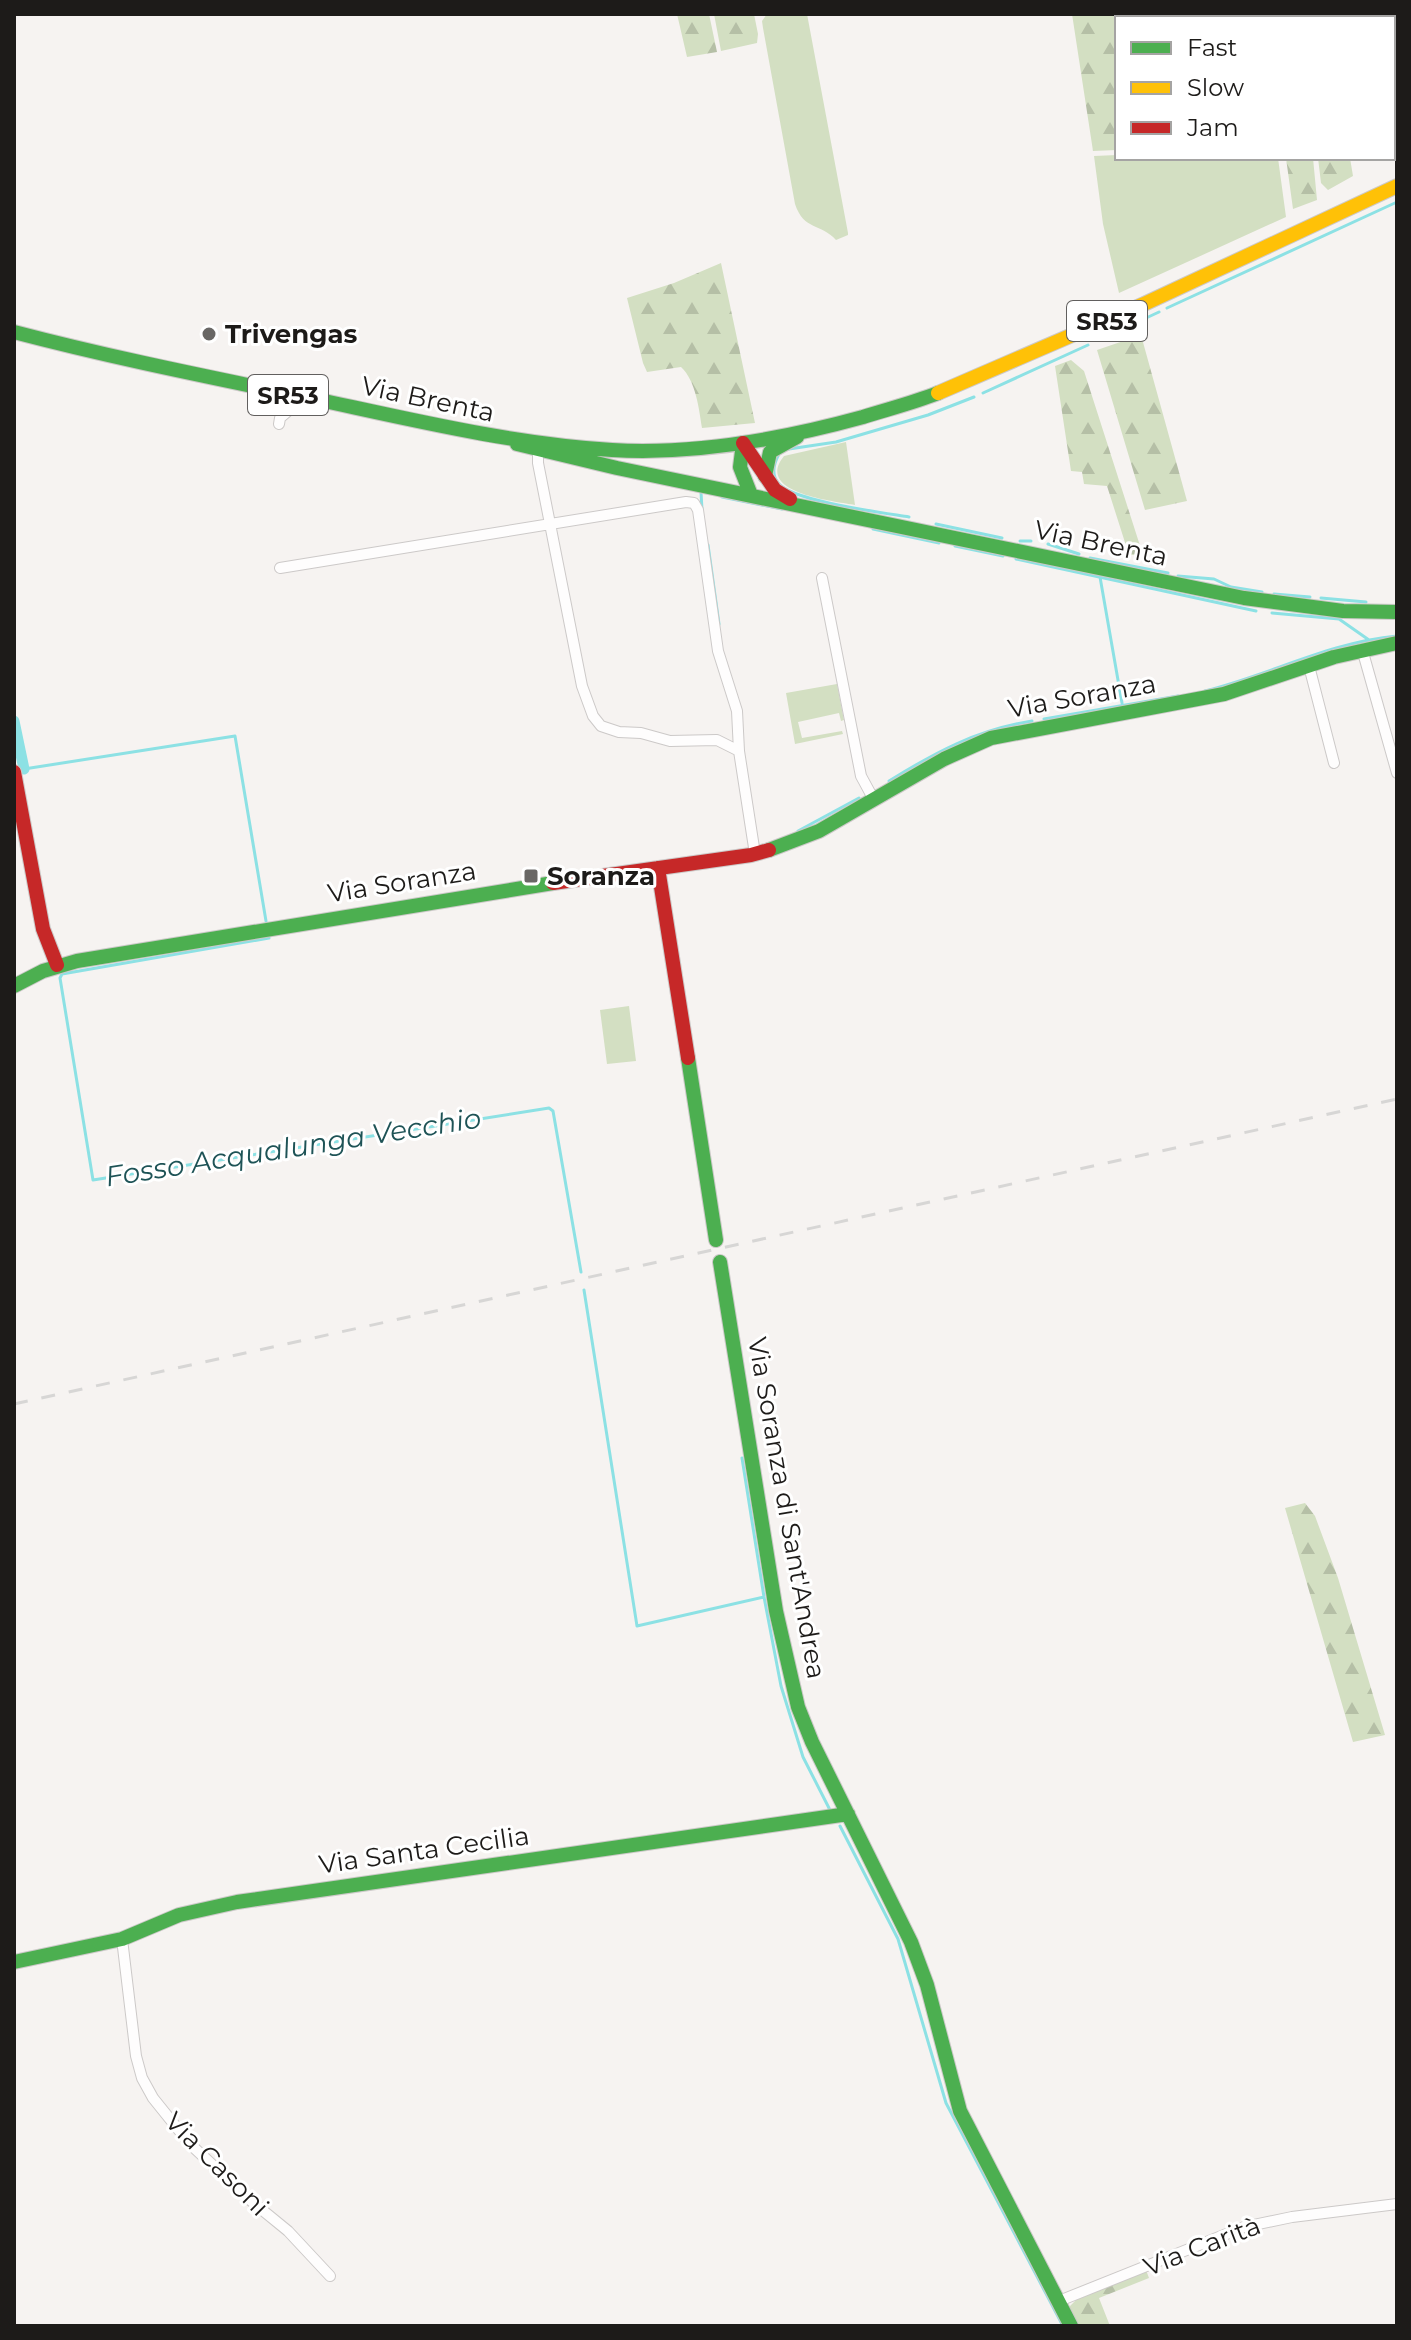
<svg xmlns="http://www.w3.org/2000/svg" width="1411" height="2340" font-family="Montserrat,sans-serif">
<style>
.green{fill:#d3dfc2}
.forest{fill:url(#forest-firs)}
.lines{fill:none;stroke-linecap:round;stroke-linejoin:round}
.stream{stroke:#8ce1e4;stroke-width:3}
.canal{stroke:#8ce1e4;stroke-width:11}
.street-casing{stroke:#ccc9c8;stroke-width:12}
.fast-casing{stroke:#ccc9c8;stroke-width:16}
.slow-casing{stroke:#ccc9c8;stroke-width:16}
.jam-casing{stroke:#ccc9c8;stroke-width:16}
.street{stroke:#fefdfd;stroke-width:10}
.fast{stroke:#4caf50;stroke-width:14}
.slow{stroke:#ffc107;stroke-width:14}
.jam{stroke:#c62828;stroke-width:14}
.rail{stroke:#d7d6d5;stroke-width:3;stroke-dasharray:14 14;stroke-linecap:butt}
.poi-dot{fill:#696765;stroke:#fff;stroke-width:3}
.labels{text-anchor:middle;dominant-baseline:central;stroke-width:6;stroke-linejoin:round;paint-order:stroke}
.shield{fill:#fff;stroke:#615f5e;stroke-width:2}
.shield-label{font-size:24px;font-weight:bold;fill:#1d1b19}
.poi-label{font-size:26px;font-weight:bold;fill:#1d1b19;stroke:#fff;text-anchor:start}
.street-label{font-size:26px;fill:#1d1b19;stroke:#fff}
.water-label{font-size:28px;font-style:italic;fill:#1e5356;stroke:#fff}
</style>
<defs>
<pattern id="forest-firs" width="22" height="20" patternUnits="userSpaceOnUse" patternTransform="scale(2)"><rect width="22" height="20" fill="#d3dfc2"/><path d="M5 1l3.5 6h-7zM16 11l3.5 6h-7z" fill="#b5bfa6"/></pattern>
</defs>
<rect width="100%" height="100%" fill="#f6f3f1"/>
<path class="green" d="M767,14h40l41,219v2l-12,5c-15,-17 -32,-9 -41,-36l-32,-176 -1,-7z
M1117,155v3h161l8,59 -167,76 -16,-69 -9,-68z
M846,442l9,63c-22,-4 -101,-12 -71,-49z
M837,684l7,36 -3,1 -2,-8 -41,9 4,16 40,-7 1,3 -48,10 -9,-51z
M629,1006l7,55 -29,3 -7,-54z"/>
<path class="forest" d="M677,14h32l8,38 -30,5z
M714,14h40l4,20 -1,9 -36,8z
M1072,14h119l1,4h-75v132l-24,1z
M1393,19l4,28v105l-4,2z
M1286,158h27l4,42 -24,9z
M1318,158h32l3,18 -25,14 -7,-7z
M721,263l34,160 -53,5c-3,-19 -6,-47 -21,-61l-34,5 -4,-9 -16,-65 47,-15z
M1141,335l46,166 -42,9 -48,-160z
M1071,360l13,11 59,184h-14l-22,-69 -23,-2 -2,-12 -11,-1 -16,-105z
M1305,1503l10,13 23,62 47,157 -32,7 -68,-234z
M1146,2270l3,8 -50,20 11,28h-31l-10,-19 9,-9z"/>
<g class="lines">
<path class="stream" d="M1167,308l230,-106
M1101,339l58,-27
M983,393l105,-48
M789,449l47,-7 92,-27 46,-18
M779,454c-5,9 -8,20 -1,29 13,18 107,30 131,34
M722,497l60,12
M702,510l-1,-18h2
M936,524l66,14
M873,529l66,14
M1020,541h11
M1048,544l31,10
M708,545l11,79
M955,546l48,10
M1090,558l78,15
M1016,559l240,52
M1178,576l36,3 17,8 31,5
M1100,577l22,126
M1274,594l36,3
M1321,598l45,4
M1272,613l67,6 30,21
M1205,691c65,-16 125,-49 192,-55
M1044,719l134,-23
M24,769l211,-33 31,185
M889,781c47,-29 87,-51 143,-60
M798,831l61,-33
M269,938l-207,36 -2,4 33,202 456,-72 4,3 28,161
M584,1290l53,336 127,-29
M742,1458l22,139 17,89 22,71 28,55
M840,1826l58,113 48,164 117,223"/>
<path class="canal" d="M14,721l10,48"/>
<g class="street-casing">
<path id="street" d="M279,424l1,-6 14,-12 2,-10
M538,449v14l44,223 11,30 8,10 18,6 22,1 29,8 47,-1 22,11 16,103
M280,568l406,-66 8,1 4,7 20,141 19,60 2,40
M822,578l39,198 13,24
M1362,649l35,124
M1309,666l25,97
M122,1939l14,117 6,22 11,20 37,46 60,56 38,31 42,45
M1059,2301l185,-74 48,-10 105,-13"/>
</g>
<g class="fast-casing">
<path id="fast" d="M14,332c99,26 200,46 301,67 98,21 197,45 297,51 84,5 171,-11 251,-33 25,-8 50,-14 75,-24
M743,443l-3,24 11,28
M517,444l100,24 627,130 99,13 54,1
M765,476l5,-24 27,-15
M769,850l50,-19 125,-72 47,-21 233,-44 110,-37 63,-14
M14,986l29,-15 34,-10 476,-78
M688,1058l28,182
M720,1262l56,349 22,96 14,35 99,200 16,43 33,126 111,215
M14,1962l108,-23 57,-24 58,-13 611,-88"/>
</g>
<g class="slow-casing">
<path id="slow" d="M938,393l206,-89 253,-118"/>
</g>
<g class="jam-casing">
<path id="jam" d="M743,443l32,47 15,9
M14,772l29,157 14,36
M658,868l30,190
M553,883l198,-28 18,-5"/>
</g>
<use href="#street" class="street"/>
<use href="#fast" class="fast"/>
<use href="#slow" class="slow"/>
<use href="#jam" class="jam"/>
<path class="rail" d="M14,1404l1383,-305"/>
</g>
<g class="poi-dot">
<circle cx="209" cy="334" r="8"/>
<rect x="523" y="868" width="16" height="16" rx="4"/>
</g>
<g class="labels">
<g class="shield">
<rect x="1067" y="301" width="80" height="40" rx="6"/>
<rect x="248" y="375" width="80" height="40" rx="6"/>
</g>
<g class="shield-label">
<text x="1107" y="321">SR53</text>
<text x="288" y="395">SR53</text>
</g>
<g class="poi-label">
<text x="225" y="334">Trivengas</text>
<text x="547" y="876">Soranza</text>
</g>
<g class="street-label">
<text transform="translate(428 399) rotate(12)">Via Brenta</text>
<text transform="translate(1101 543) rotate(12)">Via Brenta</text>
<text transform="translate(1082 696) rotate(-10)">Via Soranza</text>
<text transform="translate(402 882) rotate(-9)">Via Soranza</text>
<text transform="translate(787 1508) rotate(80)">Via Soranza di Sant'Andrea</text>
<text transform="translate(424 1850) rotate(-8)">Via Santa Cecilia</text>
<text transform="translate(217 2164) rotate(45)">Via Casoni</text>
<text transform="translate(1202 2246) rotate(-21)">Via Carità</text>
</g>
<g class="water-label">
<text transform="translate(293 1147) rotate(-9)">Fosso Acqualunga Vecchio</text>
</g>
</g>
<rect width="1411" height="2340" fill="none" stroke="#1d1b19" stroke-width="32"/>
<rect x="1115" y="16" width="280" height="144" fill="#ffffff" stroke="#a5a4a3" stroke-width="2"/>
<rect x="1131" y="42" width="40" height="12" fill="#4caf50" stroke="#a5a4a3" stroke-width="2"/>
<text x="1187" y="56" font-size="24" fill="#1d1b19">Fast</text>
<rect x="1131" y="82" width="40" height="12" fill="#ffc107" stroke="#a5a4a3" stroke-width="2"/>
<text x="1187" y="96" font-size="24" fill="#1d1b19">Slow</text>
<rect x="1131" y="122" width="40" height="12" fill="#c62828" stroke="#a5a4a3" stroke-width="2"/>
<text x="1187" y="136" font-size="24" fill="#1d1b19">Jam</text>
</svg>
